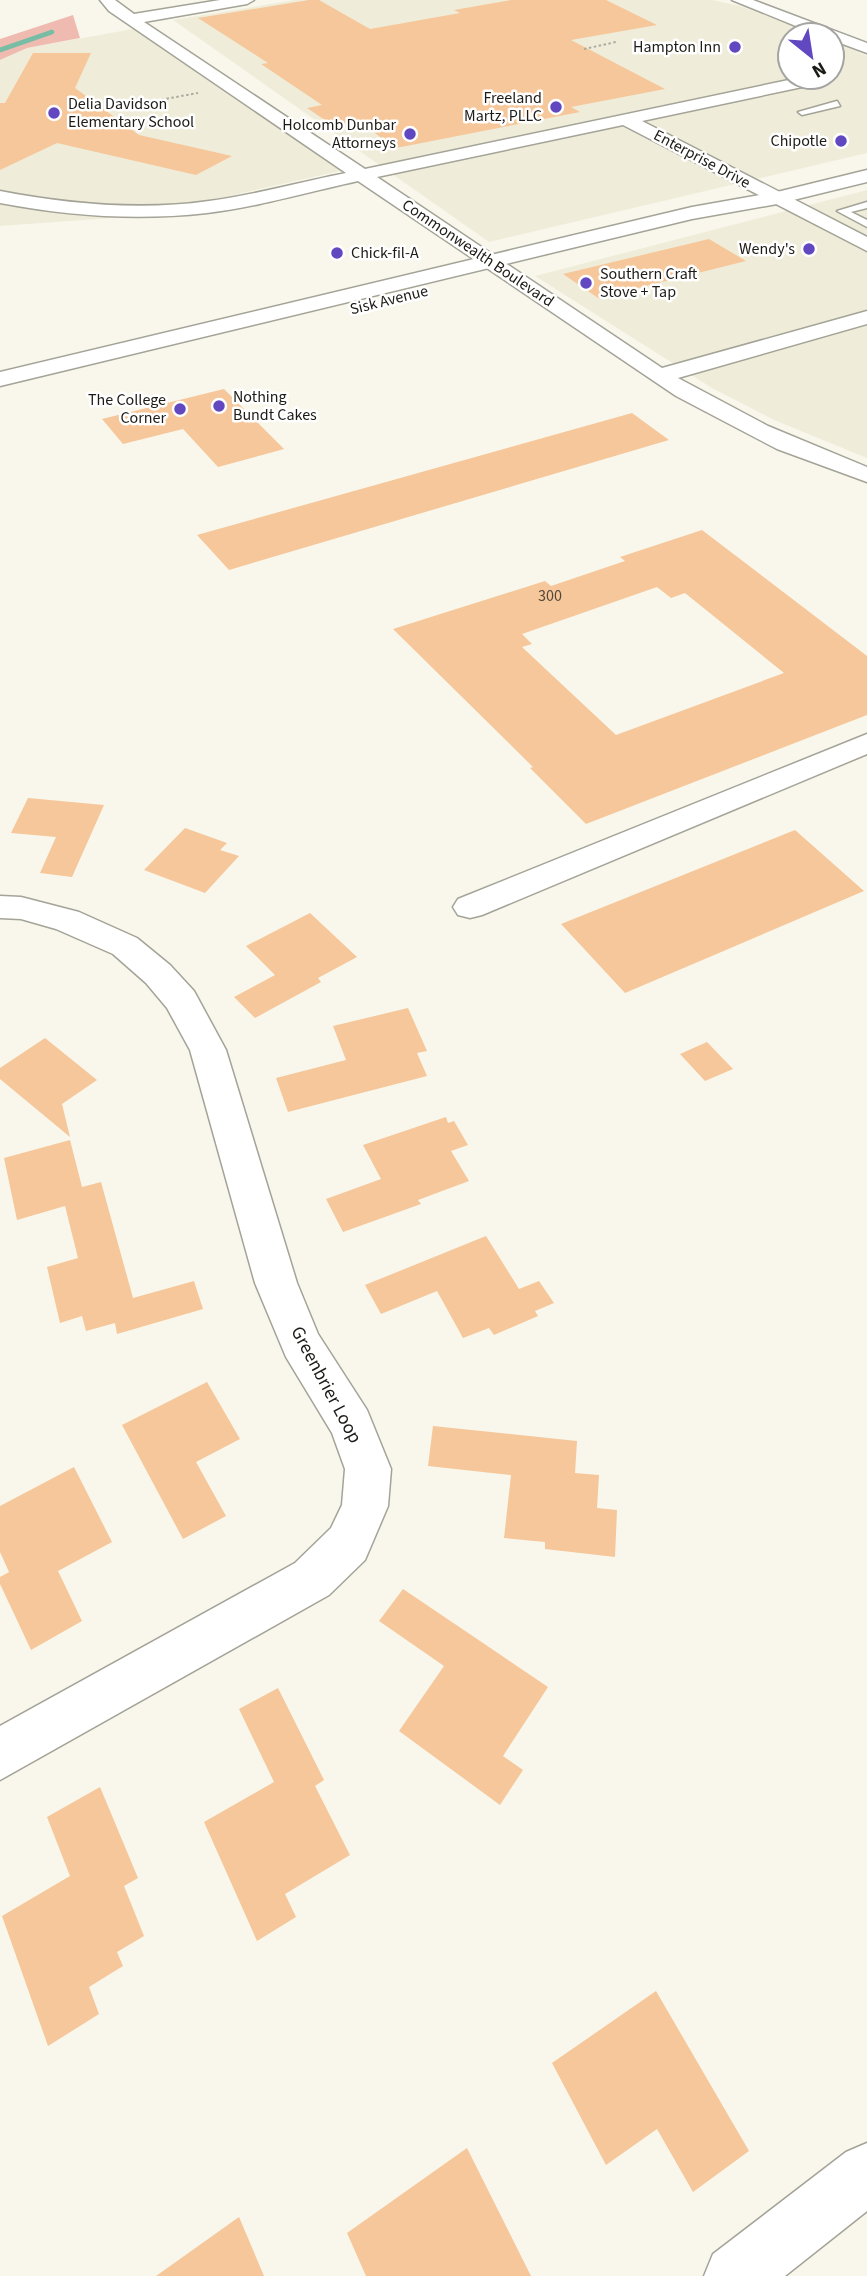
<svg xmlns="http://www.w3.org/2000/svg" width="867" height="2276" font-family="'Source Sans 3',sans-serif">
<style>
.built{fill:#efedd9}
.green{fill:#efbbb1}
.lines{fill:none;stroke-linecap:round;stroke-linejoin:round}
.stream{stroke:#77bca4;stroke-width:4.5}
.building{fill:#f5c79a;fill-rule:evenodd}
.service-casing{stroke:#a4a397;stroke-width:3}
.minor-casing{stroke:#a4a397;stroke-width:3}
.tertiary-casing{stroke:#a4a397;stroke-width:3}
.path{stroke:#acaba1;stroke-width:2;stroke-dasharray:2.5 2.5;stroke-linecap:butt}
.service{fill:#fff;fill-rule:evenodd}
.minor{fill:#fff;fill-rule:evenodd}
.tertiary{fill:#fff;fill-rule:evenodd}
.poi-dot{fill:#6148c0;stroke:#fff;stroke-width:2.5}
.labels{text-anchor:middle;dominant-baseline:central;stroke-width:5;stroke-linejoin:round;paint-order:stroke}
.far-poi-label{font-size:16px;fill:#1c1b17;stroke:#fff;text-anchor:end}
.far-street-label{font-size:16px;fill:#1c1b17;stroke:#fff}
.number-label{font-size:16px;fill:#524638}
.street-label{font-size:19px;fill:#1c1b17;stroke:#fff}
</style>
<rect width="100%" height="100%" fill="#f9f7eb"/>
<path class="built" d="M295,0h417l28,6 77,29h-27v42h42v-36l35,15v97l-378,89 -316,-222z
M144,27l132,91 64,53 -200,45 -140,10v-166l27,-12z
M867,190v268l-93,-38 -62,-32 -177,-112z"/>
<path class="green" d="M73,15l7,23 -53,10 -27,12v-21z"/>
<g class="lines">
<path class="stream" d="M0,50l52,-18"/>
</g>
<path class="building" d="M309,0h10l51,29 90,-16 -6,-3 57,-10h95l51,25 -86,15 94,49 -94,18 9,5 -184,36 -34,-24 -24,5 -31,-21 15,-3 -61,-41 7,-1 -70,-45z
M33,53h58l-16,35 64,47 93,21 -36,19 -139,-32 -57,27v-67h5z
M709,239l37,22 -148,37 -35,-24z
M224,389l60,60 -66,18 -35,-38 -60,15 -21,-25z
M632,413l37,27 -440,130 -32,-35z
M702,530l165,126v59l-281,109 -56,-56 3,-1 -140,-138 152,-48 6,5 74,-25 -5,-4zM657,587l14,11 14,-5 99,80 -168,62 -94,-88 10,-3 -10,-10z
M28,798l76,7 -32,72 -32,-4 16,-36 -45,-4z
M185,828l42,15 -7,7 19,6 -34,37 -61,-23z
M795,830l69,61 -239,102 -64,-69z
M310,913l47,44 -39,21 3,4 -66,36 -21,-21 41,-22 -29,-29z
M408,1008l19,43 -10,2 10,23 -139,36 -12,-34 70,-18 -13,-34z
M45,1038l52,42 -35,24 8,33 -70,-58v-11z
M707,1042l26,27 -28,12 -25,-27z
M446,1117l2,6 6,-2 14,24 -17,6 18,30 -51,19 3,4 -78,28 -17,-33 55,-20 -18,-34z
M70,1140l12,47 19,-5 32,116 61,-17 9,28 -86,25 -2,-11 -29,8 -4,-15 -22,7 -13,-56 31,-9 -13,-52 -48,14 -13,-62z
M486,1236l33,53 20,-8 15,22 -19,8 3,5 -44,19 -5,-7 -26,10 -26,-47 -56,23 -16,-29z
M207,1382l33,57 -44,23 30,54 -43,23 -61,-114z
M433,1426l144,15 -2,32 24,2 -2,33 20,2 -2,47 -70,-8v-7l-41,-4 7,-63 -83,-9z
M74,1467l38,75 -54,29 24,50 -51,29 -31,-66v-7l9,-5 -9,-20v-46z
M403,1589l145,98 -45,69 20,14 -23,35 -101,-74 45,-65 -65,-45z
M278,1688l46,92 -9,6 35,69 -65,39 11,23 -39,24 -53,-119 70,-40 -35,-73z
M100,1787l38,91 -14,8 20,50 -27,16 6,14 -34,21 10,27 -51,32 -46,-130 68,-40 -23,-59z
M656,1991l93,160 -56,41 -36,-63 -51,36 -54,-102z
M467,2148l64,128h-165l-19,-43z
M239,2217l25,59h-108z"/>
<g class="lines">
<g class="service-casing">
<path id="service" d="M837,101l3,5 -38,9 -4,-3z
M867,202v6l-16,4 16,8v7l-30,-16z"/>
</g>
<g class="minor-casing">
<path id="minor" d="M100,0h15l19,14 86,-14h34l-7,4 -103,18 221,147 438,-92h29v-3l2,3 -2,3 -6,2 -184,39 225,116v14l-244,-126 -246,52 285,191 205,-57v13l-189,54 90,48 99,41v15l-90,-33 -101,-53 -318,-215c-50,11 -101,26 -151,32 -70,8 -139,3 -207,-10v-12c68,13 139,20 209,10 46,-6 91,-19 137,-28l-237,-162z
M732,0h21l114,43v10l-35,-13v-5h-14z
M867,734v20l-385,161 -12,3 -12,-3 -5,-8 5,-8z
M0,896l21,1 58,15 58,26 33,27 24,26 32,59 71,233 21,51 49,76 24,59 -3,37 -23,54 -36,35 -329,185v-54l295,-163 36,-35 11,-23 3,-36 -13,-36 -46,-76 -31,-74 -65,-233 -23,-42 -21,-25 -33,-29 -57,-25 -35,-10 -21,-1z
M867,2143v68l-82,65h-81l9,-22 133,-102z"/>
</g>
<g class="tertiary-casing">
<path id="tertiary" d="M867,170v12l-90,22 -85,15 -692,167v-14l692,-165 85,-15z"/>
</g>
<path class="path" d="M584,49l32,-7
M132,105l66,-12"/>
<use href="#service" class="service"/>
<use href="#minor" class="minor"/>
<use href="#tertiary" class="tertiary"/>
</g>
<g class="poi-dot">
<circle cx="735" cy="47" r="7"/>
<circle cx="556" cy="107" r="7"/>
<circle cx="54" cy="113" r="7"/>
<circle cx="410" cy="134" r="7"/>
<circle cx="841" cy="141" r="7"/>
<circle cx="809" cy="249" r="7"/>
<circle cx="337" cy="253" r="7"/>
<circle cx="586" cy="283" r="7"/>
<circle cx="219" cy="406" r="7"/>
<circle cx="180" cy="409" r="7"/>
</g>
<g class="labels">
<g class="far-poi-label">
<text x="721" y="47">Hampton Inn</text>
<text x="542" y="98">Freeland<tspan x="542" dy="18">Martz, PLLC</tspan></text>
<text x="68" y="104" text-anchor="start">Delia Davidson<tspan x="68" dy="18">Elementary School</tspan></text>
<text x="396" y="125">Holcomb Dunbar<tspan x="396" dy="18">Attorneys</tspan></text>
<text x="827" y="141">Chipotle</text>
<text x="795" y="249">Wendy's</text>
<text x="351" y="253" text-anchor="start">Chick-fil-A</text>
<text x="600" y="274" text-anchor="start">Southern Craft<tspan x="600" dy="18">Stove + Tap</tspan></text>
<text x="233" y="397" text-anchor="start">Nothing<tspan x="233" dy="18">Bundt Cakes</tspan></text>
<text x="166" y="400">The College<tspan x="166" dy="18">Corner</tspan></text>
</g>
<g class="far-street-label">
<text transform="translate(702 159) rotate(28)">Enterprise Drive</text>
<text transform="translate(478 253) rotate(34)">Commonwealth Boulevard</text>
<text transform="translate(389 300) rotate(-14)">Sisk Avenue</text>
</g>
<g class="number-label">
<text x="550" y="596">300</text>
</g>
<g class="street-label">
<text transform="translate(326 1385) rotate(62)">Greenbrier Loop</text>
</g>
</g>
<g transform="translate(811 56) rotate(150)"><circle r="33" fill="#ffffff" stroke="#a4a4a2" stroke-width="2"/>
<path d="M0-5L12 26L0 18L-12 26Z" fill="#6148c0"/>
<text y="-10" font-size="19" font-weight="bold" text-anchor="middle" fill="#1c1b17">N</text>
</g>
</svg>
